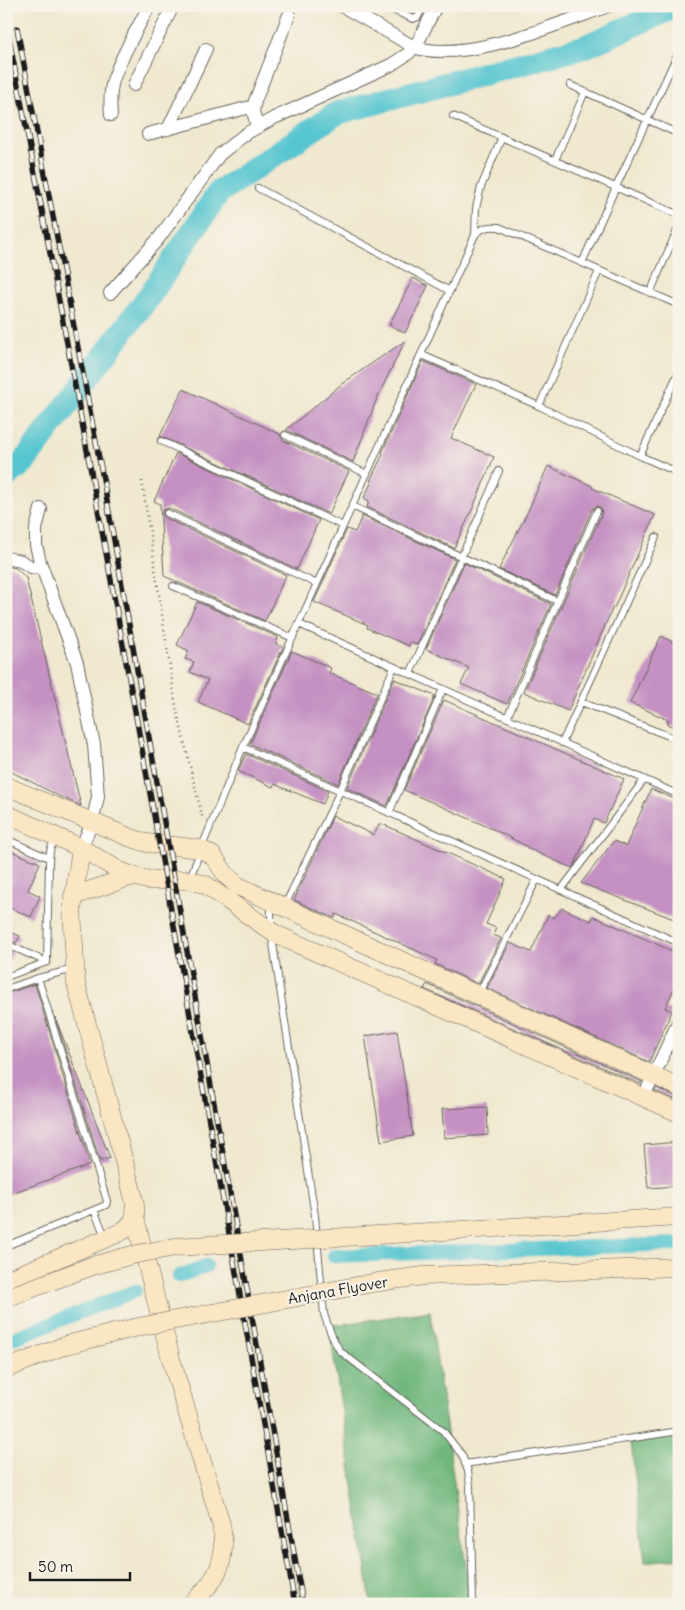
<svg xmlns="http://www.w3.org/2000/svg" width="685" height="1610" font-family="Delius,sans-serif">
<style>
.forest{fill:#6fb77d;stroke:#466a4c}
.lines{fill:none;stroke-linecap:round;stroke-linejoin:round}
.canal{stroke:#59c6d0;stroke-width:14}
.river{stroke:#59c6d0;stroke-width:24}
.building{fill:#c491c2}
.lane-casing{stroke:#66635b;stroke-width:8}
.street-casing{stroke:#66635b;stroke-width:14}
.secondary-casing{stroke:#66635b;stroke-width:19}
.path{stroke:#66635b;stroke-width:2.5;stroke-dasharray:1 4;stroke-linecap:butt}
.lane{stroke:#fff;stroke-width:6}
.street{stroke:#fff;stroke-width:12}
.secondary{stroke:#fbe6c4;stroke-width:18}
.rail-casing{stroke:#1c1c1c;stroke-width:5.5}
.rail{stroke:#f7f3e8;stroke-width:4;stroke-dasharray:11;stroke-linecap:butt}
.secondary-bridge-casing{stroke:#66635b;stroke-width:19;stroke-linecap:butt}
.secondary-bridge{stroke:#fbe6c4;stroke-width:18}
.labels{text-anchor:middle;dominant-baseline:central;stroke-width:4.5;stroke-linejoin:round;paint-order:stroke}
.street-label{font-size:15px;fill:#1c1c1c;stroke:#f7f3e8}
</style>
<rect width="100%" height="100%" fill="#f7f3e8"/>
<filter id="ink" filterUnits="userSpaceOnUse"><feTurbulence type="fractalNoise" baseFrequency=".02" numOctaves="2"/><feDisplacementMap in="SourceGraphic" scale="10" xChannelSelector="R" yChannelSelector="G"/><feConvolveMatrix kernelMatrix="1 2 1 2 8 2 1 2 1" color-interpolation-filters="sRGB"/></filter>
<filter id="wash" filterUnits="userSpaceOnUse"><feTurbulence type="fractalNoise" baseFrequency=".0096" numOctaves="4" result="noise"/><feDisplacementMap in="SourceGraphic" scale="20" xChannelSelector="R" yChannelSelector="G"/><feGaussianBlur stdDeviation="1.12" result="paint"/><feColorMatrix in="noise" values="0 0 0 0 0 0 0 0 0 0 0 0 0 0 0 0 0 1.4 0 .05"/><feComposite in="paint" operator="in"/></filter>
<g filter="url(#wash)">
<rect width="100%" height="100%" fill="#f0e8cf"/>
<path class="forest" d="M430,1311l41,292 -100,1 -42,-278z
M679,1436v122l-34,4 -14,-120z"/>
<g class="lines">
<path class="canal" d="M334,1256l345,-12
M179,1276l27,-10
M6,1341l129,-50"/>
<path class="river" d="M6,477l18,-15 126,-167 69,-103 118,-79 247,-66 93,-41"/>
</g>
<g id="blocks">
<path class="building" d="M413,278l15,8 -23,47 -16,-8z
M405,341l-28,57 -24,64 -67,-32 57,-47z
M423,361l53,23 -25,54 43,19 -22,53 -18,38 -87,-41 2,-6 -5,-3 8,-17h-2l13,-27 -1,-1z
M183,389l97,45 3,6 66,31 -20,43 -169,-78z
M176,453l143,67 -22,49 -128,-61 -6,2 -1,4 3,4 121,57 -21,46 -101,-45 -4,-72 -6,-3z
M548,466l44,20v2l63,27 -41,93 -1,-1 -45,104 -44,-19 78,-179 -1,-5 -4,-2 -5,3 -37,86 -56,-26 29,-58z
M362,516l93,43 -38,86 -7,-3 -1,4 -42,-18 1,-3 -54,-23 33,-73 8,3z
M464,563l87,41 -44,100 -46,-20 8,-16 -43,-19z
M6,566l10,2 10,10 55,228 -20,-9 -55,-28z
M197,602l81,35 -2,7 7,3 -35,77 -50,-22 10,-22 -18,-8 4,-10 -9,-3 4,-8 -12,-6z
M661,636l18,9v84l-12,-5 2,-4 -39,-17z
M292,651l39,17 -2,5 48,20 -39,91 -88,-40z
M394,679l41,17 -48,110 -40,-18z
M444,700l180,79 -20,44 -10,-4 -18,43 -4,6 -45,-20 1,-1 -33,-17 -91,-40z
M246,754l82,37 -5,13 -49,-20 -1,3 -35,-16z
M651,789l28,12v120l-98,-38 33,-42 12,5z
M333,816l41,19 6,-12 126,56 -20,45 10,4 -3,7 8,3 -23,46 -43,-20 2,-4 -101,-46 -2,4 -40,-18z
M6,849l34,14 -12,27 12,6 -9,21 -25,-11z
M562,908l29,13 2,-5 86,38v24l-14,30 7,3 -23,51 -162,-74 23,-45 21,9 17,-37 6,3z
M6,930l14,6 -4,7 -10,-4z
M6,950l7,2 -7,15z
M35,984l55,181 -84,30v-201z
M427,984l215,98 -2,2 -216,-95z
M55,1017l55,141 -10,3z
M397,1031l16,105 -32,5 -16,-105z
M656,1088l23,9v4l-24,-10z
M487,1107l1,28 -44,3 -2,-29z
M679,1142v44l-31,2 -4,-43z"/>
</g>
</g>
<g filter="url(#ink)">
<use href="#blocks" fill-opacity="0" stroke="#66635b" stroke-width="1"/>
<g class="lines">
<g class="lane-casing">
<path id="lane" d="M384,6l29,13 5,-2 5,-11
M570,85l109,49
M453,116l226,99
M555,160l30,-68
M258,188l192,103
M475,235l1,-27 5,-21 21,-50
M582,263l34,-76 63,-136
M650,293l29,-67
M422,355l117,51 101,50 39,17
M539,406l60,-135
M285,435l82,39
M161,441l182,85
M640,456l39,-85
M352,506l205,95
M167,513l150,71
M173,586l120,52
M299,624l380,171
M410,674l89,-203
M581,702l98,38
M507,718l90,-207
M562,743l94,-206
M243,747l436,196
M389,813l54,-124
M6,839l43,19
M190,878l11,-29 42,-102 232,-512c8,-8 13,-9 24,-8l180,78
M561,890l83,-110
M271,903v28l44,285 9,98c4,13 8,25 16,37l103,80 19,24 6,16 2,15 3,118
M285,905l55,-114 54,-124
M6,944l41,18
M6,977l41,-15 2,-101 1,-10 5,-14
M6,989l32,-11 36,-9
M478,995l59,-116
M672,1083l7,-13
M94,1210l11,26
M6,1246l100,-41 1,-4 -69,-223
M465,1464l214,-33"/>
</g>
<g class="street-casing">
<path id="street" d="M342,6l72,41c51,17 143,-23 194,-41
M134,85l39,-79
M111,115c-1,-11 -1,-21 1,-31 6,-23 26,-56 37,-78
M257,127l-4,-16 2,-10 34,-86
M168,129l38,-80
M148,134l106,-28
M110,293l49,-55 61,-84 27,-21 27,-15 117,-53 18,-12 10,-13 17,-34
M41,509l-5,20v16l4,17 37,101 17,82 4,52 -6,26 -11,25
M6,558l15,3 10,6 11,1
M643,1098l36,-77"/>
</g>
<g class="secondary-casing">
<path id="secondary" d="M6,786l125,52 16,5 54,6 12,7 13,19 12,11 441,201
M6,814l75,34 37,22 15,6 15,4h42l16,5 69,49 404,179
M73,896l60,-20
M135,1218l36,141 50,165c7,36 -3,56 -30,80
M6,1280l113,-47c20,-11 18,-21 13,-42l-56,-208 -4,-73 9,-62"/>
</g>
<path class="path" d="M142,481l34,226 27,113"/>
<use href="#lane" class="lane"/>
<use href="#street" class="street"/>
<use href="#secondary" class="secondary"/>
<g class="rail-casing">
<path id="rail" d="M6,23c102,526 195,1053 289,1581
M17,28l87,456 199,1120"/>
</g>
<use href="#rail" class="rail"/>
<g class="secondary-bridge-casing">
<path id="secondary-bridge" d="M6,1298l86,-32 40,-11 43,-8 504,-30
M6,1369l60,-24 72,-18 240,-45 45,-6 256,-9"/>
</g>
<use href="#secondary-bridge" class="secondary-bridge"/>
</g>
</g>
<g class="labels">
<g class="street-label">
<text transform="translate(338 1290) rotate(-10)">Anjana Flyover</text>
</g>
</g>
<rect width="685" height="1610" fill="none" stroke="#f7f3e8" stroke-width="25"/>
<path d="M30 1572v8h100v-8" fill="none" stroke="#1c1c1c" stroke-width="2.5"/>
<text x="38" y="1572" font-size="15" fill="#1c1c1c" stroke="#f7f3e8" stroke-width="4" paint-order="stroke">50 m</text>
</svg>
